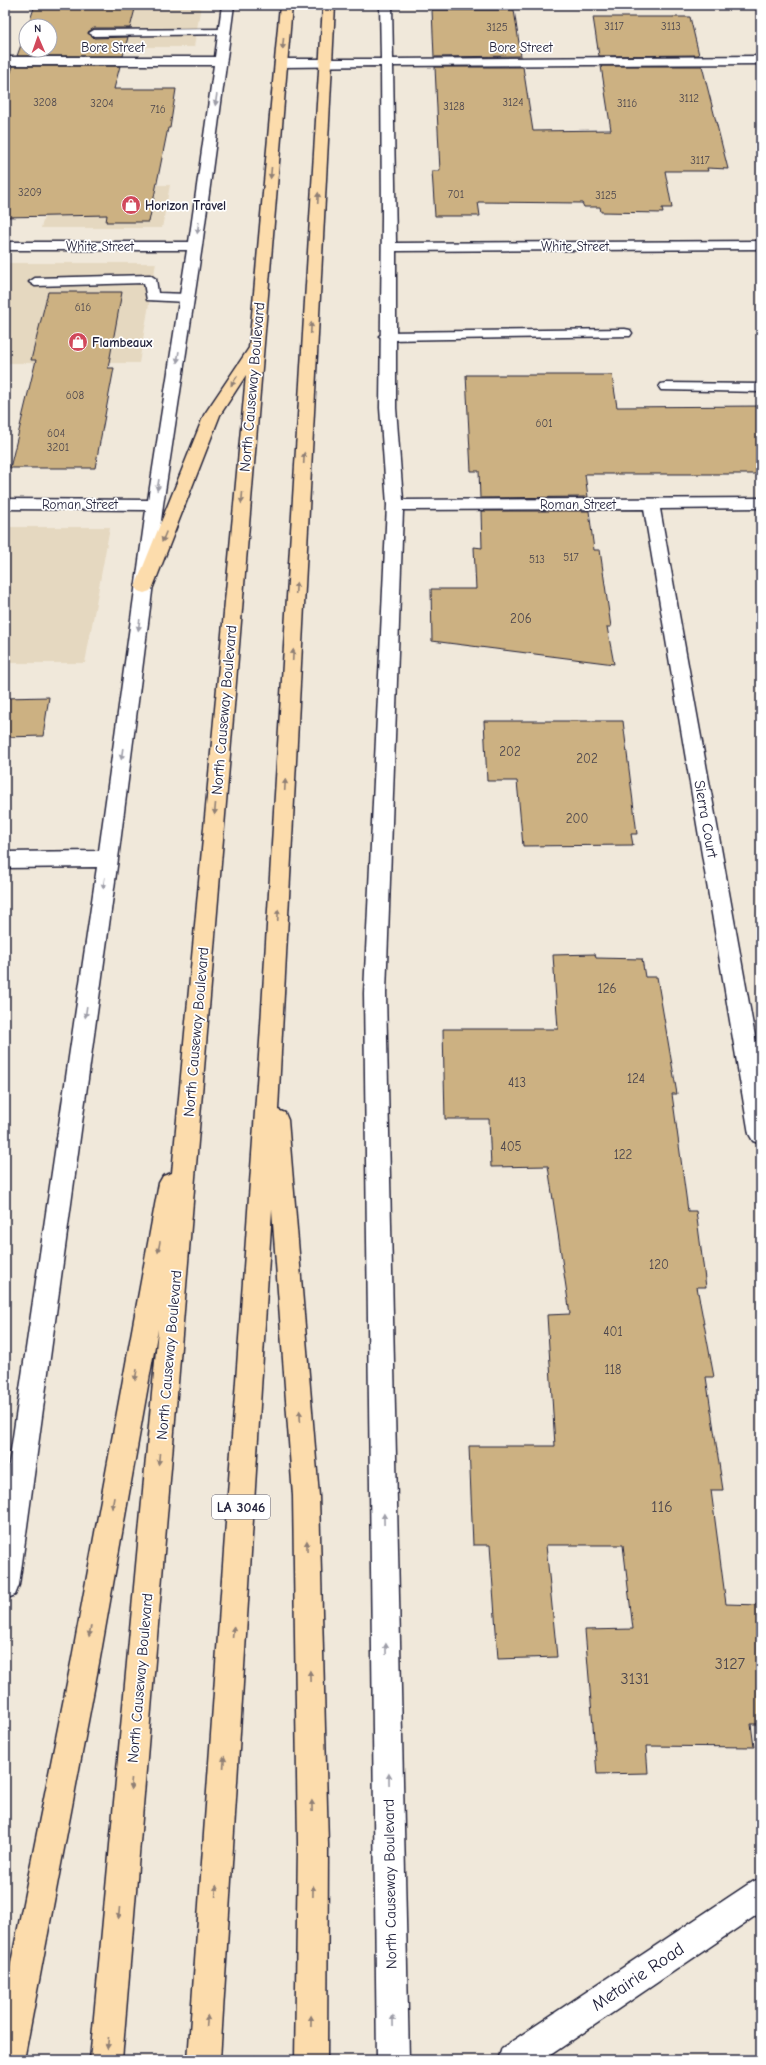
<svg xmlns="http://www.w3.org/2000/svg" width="766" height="2065" font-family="'Comic Neue',sans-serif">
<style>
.built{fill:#e5d8c0}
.building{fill:#ccb182;stroke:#22223b}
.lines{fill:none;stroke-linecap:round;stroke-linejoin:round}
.service-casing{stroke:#22223b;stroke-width:3}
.minor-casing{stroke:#22223b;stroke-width:3}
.secondary-casing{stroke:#22223b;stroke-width:3}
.trunk-casing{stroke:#22223b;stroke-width:3}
.service{fill:#fff;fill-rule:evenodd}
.minor{fill:#fff;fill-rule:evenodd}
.secondary{fill:#fff;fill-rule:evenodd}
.trunk{fill:#fcdcac;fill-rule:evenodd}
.oneway{fill:#8f7f74}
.oneway2{fill:#9c9ca7}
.labels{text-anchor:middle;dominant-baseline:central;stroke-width:3.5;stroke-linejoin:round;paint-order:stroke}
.far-number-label{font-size:11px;fill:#4c464d}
.far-street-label{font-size:13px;fill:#22223b;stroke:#fff}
.far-poi-label{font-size:13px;font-weight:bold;fill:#22223b;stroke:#fff;text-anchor:start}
.number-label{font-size:13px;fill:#4c464d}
.shield{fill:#fff;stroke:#646476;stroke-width:1}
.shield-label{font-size:14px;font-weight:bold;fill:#22223b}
.street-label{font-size:15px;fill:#22223b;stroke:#fff}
.near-number-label{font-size:16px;fill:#4c464d}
.near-street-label{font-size:18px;fill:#22223b;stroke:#fff}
</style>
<rect width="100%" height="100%" fill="#f0e8da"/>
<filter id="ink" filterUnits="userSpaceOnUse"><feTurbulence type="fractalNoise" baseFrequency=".025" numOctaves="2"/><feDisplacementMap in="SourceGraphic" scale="8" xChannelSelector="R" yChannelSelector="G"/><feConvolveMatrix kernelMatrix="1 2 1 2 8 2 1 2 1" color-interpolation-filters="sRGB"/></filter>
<g filter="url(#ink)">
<path class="built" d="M85,5h116l-7,42h-121z
M53,185h117l-8,43h-121z
M9,263h147l-17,100h-134v-85z
M5,527h105l-25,136h-80z"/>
<path class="building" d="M35,5h101l-6,23h-36l-6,4 6,6 34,-1 -5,19h-106l9,-25v19h24v-24h-22z
M432,10h82l7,46 -87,1z
M593,17h97l9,38 -100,1z
M13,66h107l-6,23h62l-6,39h-2l-19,94h-43l1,-7 -102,2v-127z
M601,66h101l26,103 -21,-1 1,3h-43l7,37h-10l1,5 -62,-1 -1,-5h-16l-2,-4 -104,-1 2,14h-45l-3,-45h8l-5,-104h88l10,64 78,-1z
M48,292h74l-14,76h6l-19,100h-85l26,-108h-5z
M466,375h146l5,32 144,-1v68h-176l3,23 -108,1 -1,-27h-8z
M481,511h108l5,39h6l11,77h-4l7,37 -182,-23 -1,-52h45l-2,-42 8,1z
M49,697l-6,39 -38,1v-39z
M484,721h139l14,113h-6l2,11 -110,1 -6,-65h-30z
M595,954l1,4 46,1 3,18h12l20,117h-5l16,117h8l10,76h-9l17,90h-8l17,113h-12l15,114 35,1v119h-10l3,23 -108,-1 2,27 -51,1 -12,-144 48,-1 -10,-84h-77l11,112 -59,2 -8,-114h-17l-4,-99h86l-8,-131 23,-1 -22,-148 -57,1 -2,-48h-44l-2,-90h115l-5,-74z"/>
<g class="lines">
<g class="service-casing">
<path id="service" d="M225,29l4,1 1,2 -1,2 -135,2 -5,-3 5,-3z
M150,275l6,4 2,14 29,1 6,4 -6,4 -40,-2 -3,-17 -109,3 -6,-4 6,-4z
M625,329l5,1 2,3 -2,3 -244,4 -7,-4 7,-4z
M666,383l95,1v8l-100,-2 -2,-3 2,-3z"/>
</g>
<g class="minor-casing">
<path id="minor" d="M222,5h12l-32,241 -39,259 -45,354 -99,726 -4,10 -10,4v-108l92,-624 -92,1v-16l94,-1 47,-341 -141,-1v-10l143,1 39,-250h-182v-8h184l25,-177h-209v-8h210z
M380,5h12l1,54 368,-3v8l-368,2 3,177 365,-2v8l-365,2v157l7,92 358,-2v10l-101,1 101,561v74l-8,-3 -4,-7 -105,-625 -241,1 -17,483 23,1067h-32l-13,-1067 23,-488 -7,-97 2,-191 -1,-151 -100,1 -6,-4 6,-4h100z"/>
</g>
<g class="secondary-casing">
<path id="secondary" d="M761,1878v34l-218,148h-45l4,-12 248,-165z"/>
</g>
<g class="trunk-casing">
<path id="trunk" d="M280,5h12l-170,2055h-32l68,-731 -58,329 -76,402h-19v-67l67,-335 87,-475 4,-7 9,-3 74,-798 -26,40 -67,172 -3,4 -6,2 -6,-2 -3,-4 69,-172 45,-67z
M323,5h12l-57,1105 7,3 3,7 31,376 9,349 -1,215h-32l3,-215 -5,-349 -21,-287 -52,851h-32l72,-1019z"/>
</g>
<use href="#service" class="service"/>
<use href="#minor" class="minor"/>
<use href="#secondary" class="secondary"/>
<use href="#trunk" class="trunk"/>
</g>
<defs><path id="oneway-solid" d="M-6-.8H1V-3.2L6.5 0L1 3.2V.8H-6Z"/></defs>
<g class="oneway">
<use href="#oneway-solid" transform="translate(283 44) rotate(95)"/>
<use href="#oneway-solid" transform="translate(271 173) rotate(95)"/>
<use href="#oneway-solid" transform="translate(318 198) rotate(-87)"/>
<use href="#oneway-solid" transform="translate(311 328) rotate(-87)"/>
<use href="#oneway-solid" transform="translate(234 381) rotate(123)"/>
<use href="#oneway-solid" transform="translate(304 458) rotate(-87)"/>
<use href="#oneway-solid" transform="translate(242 498) rotate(95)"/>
<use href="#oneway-solid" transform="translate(164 537) rotate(112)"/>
<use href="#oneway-solid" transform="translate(296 588) rotate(-87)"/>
<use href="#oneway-solid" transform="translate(293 655) rotate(-87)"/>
<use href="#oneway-solid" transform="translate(285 785) rotate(-87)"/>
<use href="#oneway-solid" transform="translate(215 809) rotate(95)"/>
<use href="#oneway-solid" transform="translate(278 915) rotate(-87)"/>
<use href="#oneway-solid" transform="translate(159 1247) rotate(100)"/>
<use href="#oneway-solid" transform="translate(136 1375) rotate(100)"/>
<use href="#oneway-solid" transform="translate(300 1416) rotate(-94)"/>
<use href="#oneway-solid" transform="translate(159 1459) rotate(95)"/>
<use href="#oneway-solid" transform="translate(113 1503) rotate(100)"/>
<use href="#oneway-solid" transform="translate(307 1546) rotate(-91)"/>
<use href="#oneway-solid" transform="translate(90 1631) rotate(100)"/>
<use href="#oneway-solid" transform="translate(233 1632) rotate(-86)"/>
<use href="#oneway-solid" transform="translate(310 1676) rotate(-91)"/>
<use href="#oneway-solid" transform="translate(224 1762) rotate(-86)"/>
<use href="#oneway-solid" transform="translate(131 1784) rotate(95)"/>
<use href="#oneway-solid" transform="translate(312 1806) rotate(-91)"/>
<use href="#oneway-solid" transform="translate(216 1891) rotate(-86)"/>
<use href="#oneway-solid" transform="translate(313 1891) rotate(-89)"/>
<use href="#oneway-solid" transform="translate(119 1913) rotate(95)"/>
<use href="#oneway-solid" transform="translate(207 2021) rotate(-86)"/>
<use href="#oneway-solid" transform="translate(311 2021) rotate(-89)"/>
<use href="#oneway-solid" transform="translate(108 2043) rotate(95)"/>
</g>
<g class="oneway2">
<use href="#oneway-solid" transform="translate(216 100) rotate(98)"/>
<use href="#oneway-solid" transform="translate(198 228) rotate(98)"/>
<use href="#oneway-solid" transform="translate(178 357) rotate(99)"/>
<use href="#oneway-solid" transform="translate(158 485) rotate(99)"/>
<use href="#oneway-solid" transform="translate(139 625) rotate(98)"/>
<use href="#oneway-solid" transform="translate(122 754) rotate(98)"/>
<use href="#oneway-solid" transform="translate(104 883) rotate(98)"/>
<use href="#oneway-solid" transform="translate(86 1012) rotate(98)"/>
<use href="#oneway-solid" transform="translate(384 1519) rotate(-91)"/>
<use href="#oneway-solid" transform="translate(386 1649) rotate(-91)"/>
<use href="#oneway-solid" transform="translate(389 1779) rotate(-91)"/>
<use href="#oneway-solid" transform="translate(393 2021) rotate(-91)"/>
</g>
</g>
<defs>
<g id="shop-disc" transform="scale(1)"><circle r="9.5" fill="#d1495b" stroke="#fff"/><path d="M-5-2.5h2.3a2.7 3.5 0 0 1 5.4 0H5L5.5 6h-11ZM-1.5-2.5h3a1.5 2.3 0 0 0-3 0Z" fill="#fff"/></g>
</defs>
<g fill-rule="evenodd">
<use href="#shop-disc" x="131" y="205"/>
<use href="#shop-disc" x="78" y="342"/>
</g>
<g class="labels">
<g class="far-number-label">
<text x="614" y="26">3117</text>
<text x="671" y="26">3113</text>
<text x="497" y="27">3125</text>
<text x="689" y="98">3112</text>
<text x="45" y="102">3208</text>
<text x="513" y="102">3124</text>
<text x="102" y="103">3204</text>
<text x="627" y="103">3116</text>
<text x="454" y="106">3128</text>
<text x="158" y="109">716</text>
<text x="700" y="160">3117</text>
<text x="30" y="192">3209</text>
<text x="456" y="194">701</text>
<text x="606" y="195">3125</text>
<text x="83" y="307">616</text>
<text x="75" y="395">608</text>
<text x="544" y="423">601</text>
<text x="56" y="433">604</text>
<text x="58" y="447">3201</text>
<text x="571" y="557">517</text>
<text x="537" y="559">513</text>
</g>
<g class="far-street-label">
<text x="113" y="47">Bore Street</text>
<text x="521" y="47">Bore Street</text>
<text x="100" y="246">White Street</text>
<text x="575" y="246">White Street</text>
<text x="80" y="504">Roman Street</text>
<text x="578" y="504">Roman Street</text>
</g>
<g class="far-poi-label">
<text x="145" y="205">Horizon Travel</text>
<text x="92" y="342">Flambeaux</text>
</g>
<g class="number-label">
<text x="521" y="618">206</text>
<text x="510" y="751">202</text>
<text x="587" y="758">202</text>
<text x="577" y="818">200</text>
<text x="607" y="988">126</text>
<text x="636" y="1078">124</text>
<text x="517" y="1082">413</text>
<text x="511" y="1146">405</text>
<text x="623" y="1154">122</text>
<text x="659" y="1264">120</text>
<text x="613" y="1331">401</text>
<text x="613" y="1369">118</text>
</g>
<rect class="shield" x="212" y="1495" width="58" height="24" rx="3"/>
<g class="shield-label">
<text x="241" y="1507">LA 3046</text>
</g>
<g class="street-label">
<text transform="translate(252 387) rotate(-85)">North Causeway Boulevard</text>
<text transform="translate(224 710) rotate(-85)">North Causeway Boulevard</text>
<text transform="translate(706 819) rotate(80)">Sierra Court</text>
<text transform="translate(196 1032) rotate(-85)">North Causeway Boulevard</text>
<text transform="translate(169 1355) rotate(-85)">North Causeway Boulevard</text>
<text transform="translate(140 1678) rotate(-85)">North Causeway Boulevard</text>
<text transform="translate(390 1884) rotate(-91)">North Causeway Boulevard</text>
</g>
<g class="near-number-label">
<text x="662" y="1507">116</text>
<text x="730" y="1664">3127</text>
<text x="635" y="1679">3131</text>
</g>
<g class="near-street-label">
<text transform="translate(638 1977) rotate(-34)">Metairie Road</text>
</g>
</g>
<rect width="766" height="2065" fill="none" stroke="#fff" stroke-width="20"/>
<rect x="10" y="10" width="746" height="2045" fill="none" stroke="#22223b" stroke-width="1.5" filter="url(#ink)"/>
<g transform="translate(38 38) rotate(358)"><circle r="19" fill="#ffffff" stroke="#a7a7b1"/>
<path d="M0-3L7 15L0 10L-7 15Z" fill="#d1495b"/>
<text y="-6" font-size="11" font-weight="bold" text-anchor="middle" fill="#22223b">N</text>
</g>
</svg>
